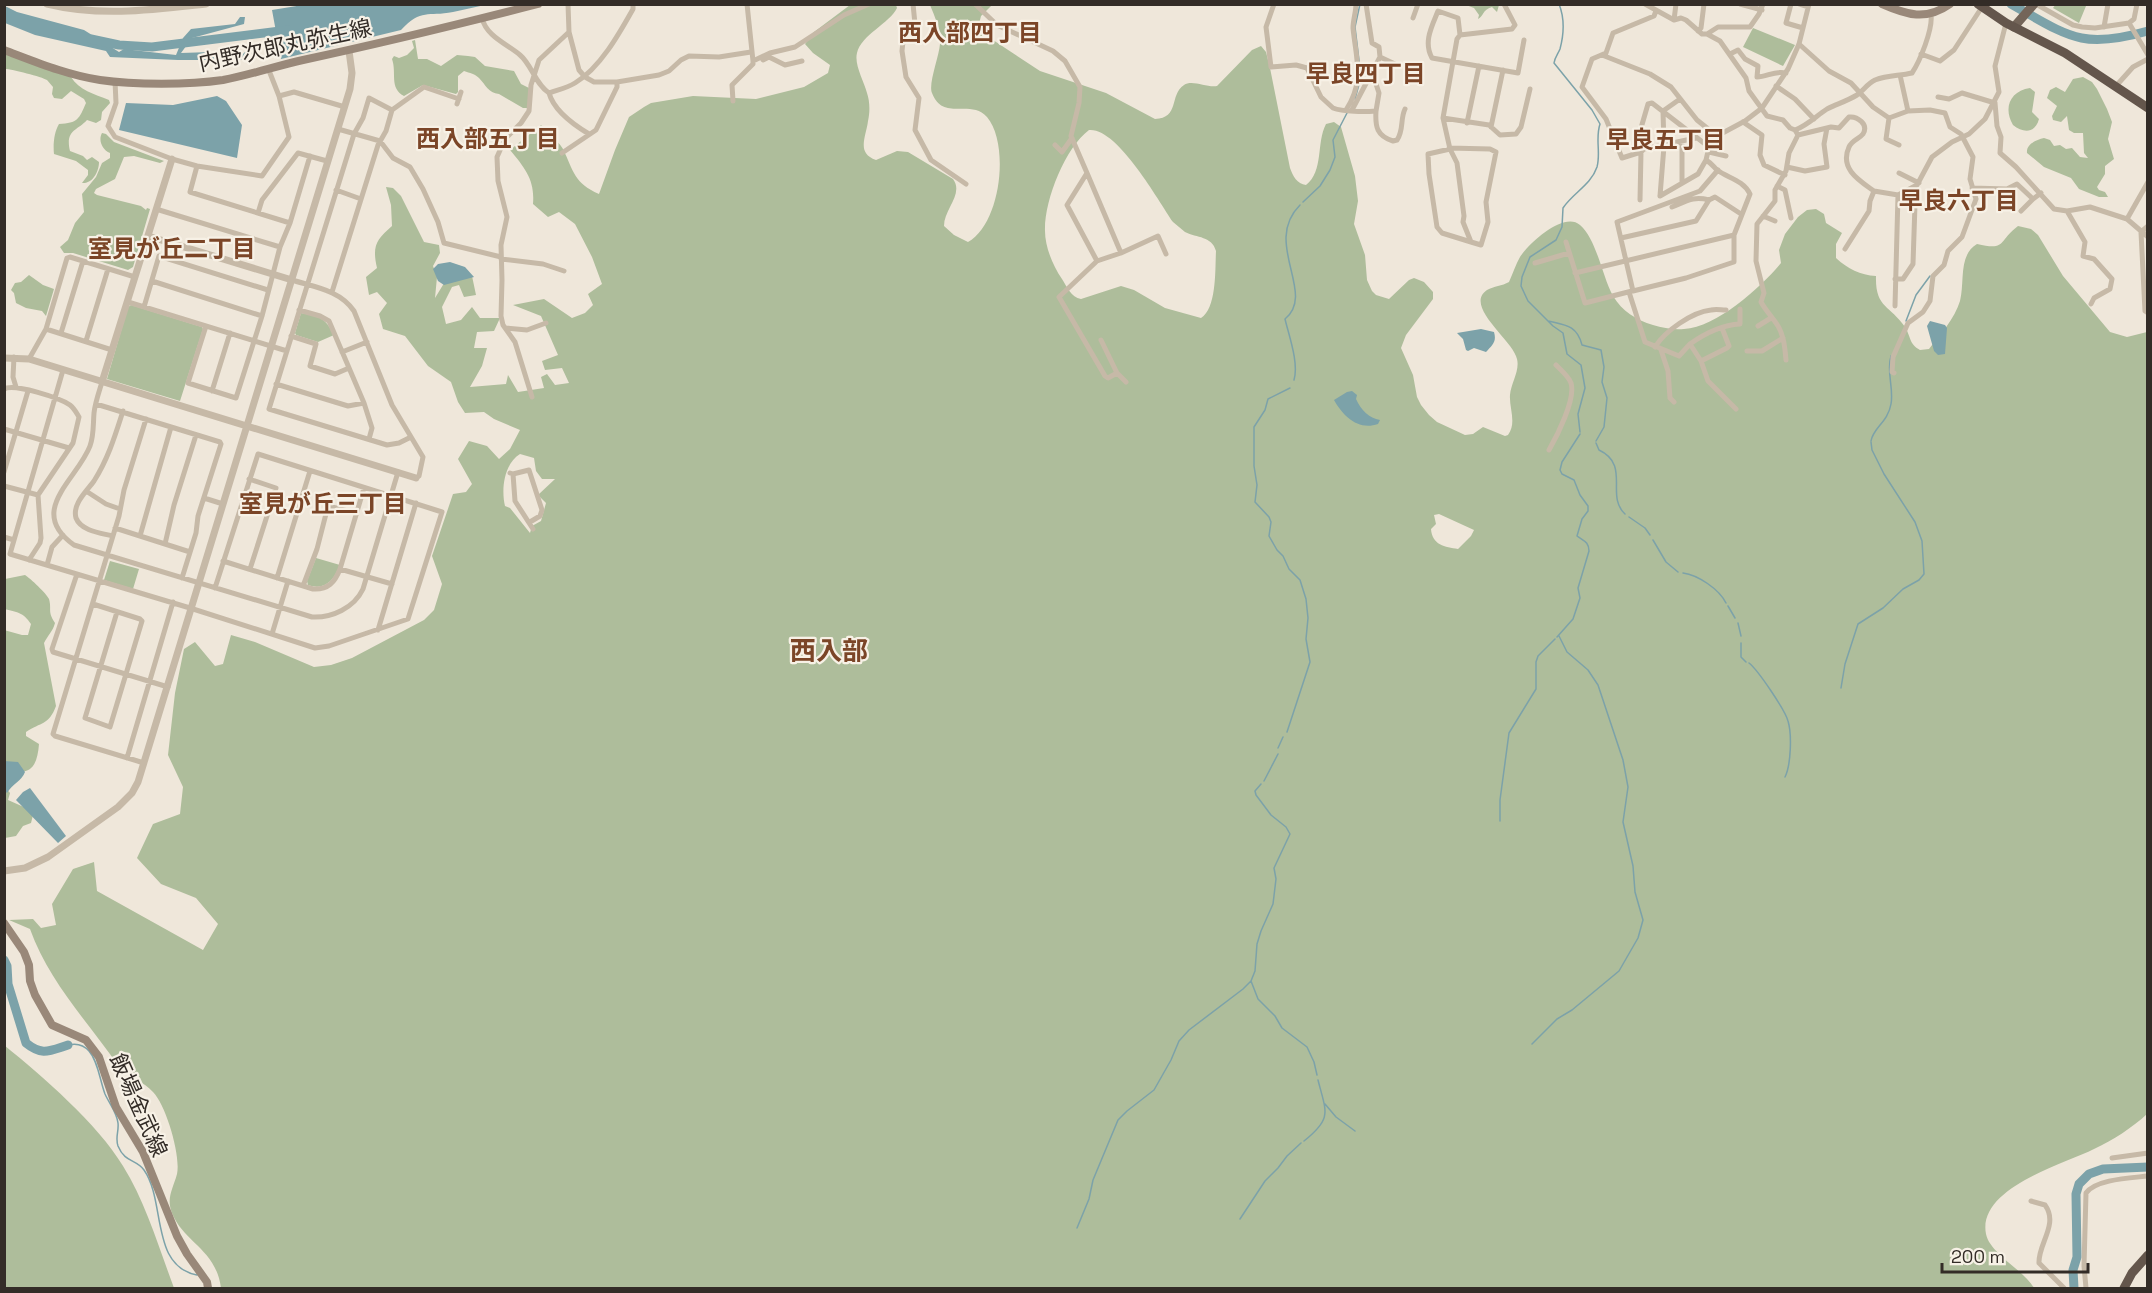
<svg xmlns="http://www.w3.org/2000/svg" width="2152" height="1293" font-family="'Space Grotesk','Noto Sans JP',sans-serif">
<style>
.green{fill:#aebd9b;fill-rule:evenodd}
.water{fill:#7ca2a9}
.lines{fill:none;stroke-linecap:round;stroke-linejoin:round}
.stream{stroke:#7ca2a9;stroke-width:1.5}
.river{stroke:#7ca2a9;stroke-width:9}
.minor{stroke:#c6b9a7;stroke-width:5}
.tertiary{stroke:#c6b9a7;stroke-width:7}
.secondary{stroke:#998879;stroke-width:8}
.primary{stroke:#746559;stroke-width:9}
.trunk{stroke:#64564c;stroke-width:9}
.labels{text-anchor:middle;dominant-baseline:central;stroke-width:4.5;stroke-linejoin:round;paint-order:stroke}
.street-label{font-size:22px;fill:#332c27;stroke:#f7f1e6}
.neighbourhood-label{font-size:24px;font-weight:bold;fill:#7b4527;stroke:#f7f1e6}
.quarter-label{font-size:26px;font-weight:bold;fill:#7b4527;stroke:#f7f1e6}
</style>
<rect width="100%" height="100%" fill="#efe7da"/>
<path class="green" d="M2056,4l28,1 2,1 -7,17 -26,-15z
M850,5h46l1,3c-7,15 -36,27 -40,45 -3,12 7,28 10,40 3,9 3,19 1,28 -2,16 -12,32 8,39l21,-9 11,1 45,27c11,15 -9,30 -9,47l10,9 14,7c33,-18 42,-98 19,-125 -17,-19 -44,5 -55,-24 -4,-9 7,-36 8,-49 1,-13 -5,-27 -10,-39h62l-11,11 -2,8 3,7 11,9 47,31 66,22 49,26c25,-1 14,-24 29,-34 8,-6 23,3 33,1l35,-36 9,-4 5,6 4,16 20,100c3,8 7,16 16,17 18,-14 10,-42 20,-61l8,-2 7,5 14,49 3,25 -4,23 11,31 2,25 5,11 4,4 13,4 20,-19 5,-2 10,4 9,10v7l-27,36 -5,13 12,27 4,22 4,8 8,10 8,7 28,13 8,-1 10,-7 22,9 3,-1c9,-12 1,-27 2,-40 1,-12 10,-24 7,-36 -3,-18 -54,-53 -30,-69 7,-4 15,-4 22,-8 4,-9 7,-18 11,-25 9,-14 44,-46 60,-32 17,15 22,51 33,71 9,15 23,24 40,29 10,3 21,5 31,4 33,-2 77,-42 97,-66l-2,-13 6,-16 13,-17 9,-7 9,-1 8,5 2,9 16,10 -6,11v14c12,11 24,17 40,18 -1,32 14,29 29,51 6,10 4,17 15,23l9,-1c11,-14 26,-31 31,-48 5,-19 -2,-46 17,-57 30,7 21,-3 41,-18l13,3 7,6 25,41 47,56 17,5 20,-5v782c-15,14 -34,26 -53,35 -30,15 -117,39 -108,85 4,20 38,36 48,54h-1813c-5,-39 -37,-45 -49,-75 -6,-15 1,-24 5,-39 4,-18 -11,-69 -24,-82 -9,-10 -23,-15 -33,-24 -32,-46 -71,-86 -90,-139l-21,-9 24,-1 8,9 15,-3 -4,-21 21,-35 21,-7 3,29 106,59 15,-26 -22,-26 -35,-14 -24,-26 16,-34 27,-10 3,-27 -15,-32 7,-62 9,-44 11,-7 20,24 8,-2 8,-29 24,7 59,25 17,-2 21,-7 72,-38 10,-10 8,-26 -10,-28 21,-62 13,-2 6,-8 -14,-25 11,-18 18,5 12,13 11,-10 10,-19 -26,-11 -10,-7 -19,1 -7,-11 -7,-20 -23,-16 -23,-30 -22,-7 -4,-15 8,-11 -10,-11 -8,3 -3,-18 11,-9c-5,-22 -1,-28 15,-42l-1,-21 -5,-18 7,1 8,8 23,46 15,3 1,8 -7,13 4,11 -2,21 11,-18 26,-4 4,19 -12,2 -5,-12 -7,2 -10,20 4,17 15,-4 11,-13 8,11h20l-6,13 -17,1 -3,16h13l-5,18 -12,21 36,-3 2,-9 10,17 26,-4 -3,-11 6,-3 8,11 14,-2 -7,-15 -17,2 -3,-9 16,-6 -17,-39 -28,-11 31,-6 28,19 13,-5 8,-8 -5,-11 14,-10 -10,-27 -17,-33 -16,-12 -11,5 -15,-13c2,-24 -8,-36 -23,-54l31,-25 11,8c2,7 8,10 11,16 11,23 11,34 36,45l16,-44 14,-33 15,-10 7,-4 42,-7 63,3 48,-12 24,-14 2,-8 -17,-12 -8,-9 9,-12zM1089,130c28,-3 69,70 84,92 4,3 8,7 12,10 12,6 27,4 31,19 -1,18 1,57 -15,67l-36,-10 -31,-18 -13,-4 -40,13c-10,-2 -14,-12 -19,-20 -9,-13 -17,-32 -17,-48 -1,-30 20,-83 44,-101zM520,454l14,4 2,13 6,8h13l-17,16 8,8 -5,18 -9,5 -2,7 -20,-25 -5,-2c-4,-17 -1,-42 15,-52zM1439,514l35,16 -3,6 -13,13c-13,-2 -26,-4 -27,-20l5,-5 -2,-9z
M1466,5h33l-2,7 -5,-5c-10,3 -8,9 -14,12l1,-4 -5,-7z
M1753,28l42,17 -12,21 -40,-19z
M415,40l3,19h9l14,7 16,-11 11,1 7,1 10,9 29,5 7,13 8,4 -1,20h-5l-24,-14c-11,-1 -13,-9 -20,-16 -4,-4 -9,-5 -15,-7l-6,5v16l-2,2 -33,-9 -19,11c-15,-8 -7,-23 -12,-37l2,-3 5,2 8,-3 7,-7 -2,-7z
M4,53l67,24c8,13 23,17 38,23l1,3 -8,9 -1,8 -5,3 -9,-3c-10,11 -22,10 -17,31l13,5 4,4 5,-3 7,5c0,9 -6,22 -17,21l6,-8v-5l-12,-9 -22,-7c-1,-9 0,-22 5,-30 19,-1 20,-5 27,-21l-2,-4 -13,-8 -9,8 -8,-1 -2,-4 1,-7c-2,-2 -4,-5 -6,-7 -5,-3 -35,-11 -42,-11z
M2083,77l9,5 5,7 10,20 5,13 -4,17 6,20 -9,7v8l-8,13 2,3 6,2 3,5h-9l-20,-8 -8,-11 -27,-11 -17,-14c-1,-9 9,-13 17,-15l6,2 4,6 6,-1 6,4 6,-1 8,9 8,1 -4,-5 -1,-20h-9l-5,-3 -2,-14 -6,6 -8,-2 -1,-4 5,-10 -10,-8 3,-8 6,-3 9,5 8,-13z
M2030,88l5,4 -3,20 7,7c-4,15 -16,14 -26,6 -10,-17 -3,-34 17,-37z
M102,133l4,1 8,8 50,19 -4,2 -26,-7 -10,1 -9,22 -19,10 -2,4 3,2 44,11 5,4 1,-2 3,1 -17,58 -5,3 -55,-17h-9l-4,-6 8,-7 7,-17 9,-11 -2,-18 14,-17 6,-14 8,-5v-5c-8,-3 -12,-13 -8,-20z
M29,275l14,10 11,4 -8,27 -4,-5 -16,-3 -10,-5 -2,-10 -3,-3 4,-7 6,-1z
M131,305l71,22 1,2 -23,72 -73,-22 21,-72z
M301,313c19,4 24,4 33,22l-16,7 -22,-7 -1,-2z
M316,558l24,7c-6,15 -15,26 -32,20l-1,-4z
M110,561l29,8 -6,20 -29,-9z
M25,575c5,3 22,19 24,24 3,11 -2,12 6,24 -2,8 -7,12 -11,20l12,63c-7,19 -15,16 -30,26v4l13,8c-2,25 -10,33 -34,24l-1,-138 18,5h6l3,-11c-8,-12 -14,-12 -27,-15l1,-30z
M4,786l6,7 -2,7 18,8 7,7 -2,8 -8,3 -7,10 -11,2z
M4,1045c39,32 93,78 119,121 23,37 36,82 51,122h-169z"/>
<path class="water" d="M309,4h176v1c-11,2 -21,5 -32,7 -26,5 -31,-4 -52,18l-120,29 -9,-49z
M5,6l12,6 67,18 35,22 5,-3 52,6 7,-17 8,-9 44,-5 5,-7h5l-1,7 -52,14 -11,15 30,-1 28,6 11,-11 3,13h-75l-68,-3 -4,-6 -71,-16 -30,-12z
M217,96l9,5 16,24 -5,33 -118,-28 7,-27 47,2z
M450,262l15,5 9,10 -30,8 -6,-4 -5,-12 5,-5z
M1930,321l15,4 2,3 -2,26 -7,1 -4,-4 -7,-25z
M1481,329l13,3c3,10 -2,13 -8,20l-12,-4 -6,3 -2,-1 -3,-11 -6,-6z
M1352,391l5,4 -1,4c5,11 13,19 24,21l-2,4c-20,7 -35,-8 -44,-24l13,-8z
M4,761l14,1 7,10c-3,9 -13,12 -18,21l-2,-2z
M30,788l36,48 -8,7 -42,-43 7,-8z"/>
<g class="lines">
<path class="stream" d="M1559,4c6,15 5,30 1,45 -2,5 -5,8 -6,14l38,47 8,14c-5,15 1,28 -3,43 -6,18 -24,26 -34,41l-1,19 -6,13 -26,17 -8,20 -1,9 7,15 25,25 10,7 4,21 14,11 4,23 -7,26 2,18
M1355,99l6,-22 -6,-50 5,-23
M1303,202l17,-16 10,-16 5,-13 -2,-17 14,-27
M1548,321c17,4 29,4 34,24l19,5 3,17 -2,15 5,16 -3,29 -8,14
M1906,321l10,-26 14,-19
M1294,380c5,-17 -5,-44 -9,-61 32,-26 -23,-76 15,-114
M1871,441c2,-13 17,-19 20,-37 3,-16 -5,-33 0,-48
M1596,443l3,7c32,15 6,46 26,64
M1629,517l16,11 5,7
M1653,540l13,22 12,10
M1683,573c15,2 36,16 43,30
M1728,606l7,12
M1738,623l3,13
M1557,637l16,-18 7,-21 -2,-10 11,-37c0,-9 -5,-10 -12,-15l5,-17 6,-8v-5l-8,-11 -6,-15 -12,-6 -2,-4 2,-8 18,-28
M1741,643v14l5,5
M1749,663c9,7 36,47 39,58 4,13 3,44 -3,56
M1841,688l4,-24 13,-40 25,-16 20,-19 16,-9 5,-6 -2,-33 -7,-19 -31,-48 -12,-24 -1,-8
M1287,732l23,-70 -4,-23 2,-21 -2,-19 -6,-19 -11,-11 -6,-13 -6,-6 -8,-14 2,-14 -2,-5 -14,-15 2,-17 -3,-19v-39l11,-17 3,-11 22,-11
M1278,748l5,-11
M1264,781l14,-27
M1500,821v-21l9,-67 27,-44v-27l2,-6 17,-17
M1251,981l7,18 17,17 7,12 25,19 7,15 3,13
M1532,1044l25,-25 15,-9 47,-39 19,-33 5,-18 -8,-28 -2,-26 -10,-44 5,-35 -5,-27 -25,-75 -10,-15 -21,-18 -8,-16
M68,1045c8,-2 15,-1 21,6 9,10 11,30 16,43 4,9 12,19 13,29 1,9 -3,14 0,23 7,17 18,13 26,24 22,31 6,96 53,105
M1325,1104l11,13 19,14
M1304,1141c29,-23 22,-29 14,-61
M1240,1219l25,-38 13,-13 9,-12 14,-13
M1077,1228l12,-29 4,-19 25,-60 9,-9 27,-21 17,-30 8,-19 10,-11 54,-41 8,-8 4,-10 2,-27 4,-13 12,-27 3,-25 -2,-11 16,-34 -4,-7 -15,-12 -15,-20 -1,-4 6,-7"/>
<path class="river" d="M2011,4c57,32 70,46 137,27
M91,39l28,6 33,2 136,-17
M4,960l3,6 1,18 18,59c16,13 23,8 42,2
M2074,1288l-1,-18 4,-13 -1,-63 3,-10 10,-10 14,-5 45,-2"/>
<path class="minor" d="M568,4l1,28 10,38 6,7 9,5h23l42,-7 10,-4 12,-11 8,-4 30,1 32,-5
M747,4l6,57 17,-8 25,-6 49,-32 25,-11
M913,4l2,20 4,13 -7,4h-9l-1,10 4,26 13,21 -4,32 16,30 35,24
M975,4l22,21 56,26 12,10 15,26 -1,16 -8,33 16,37 -20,32 30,56 -38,36 46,79 3,2 9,-5
M1274,4l-8,23 5,40 25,-2 11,3 14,29 12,11c10,4 32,4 43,3l3,-18 -5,-15v-13
M1645,4l29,16 7,-2 5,2 16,14h5l11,-7h32l9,-13 4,-10
M1740,4l22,6
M1791,4l-5,19 17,5
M1799,4l9,3
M2036,4l37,21 9,2 13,1 34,-5 5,-4 3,-15
M1656,11l-2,5 -41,17 -7,20 -14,6 -10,28 24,32 16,39 19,-6 3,-3 52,-11
M482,18c4,18 25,26 38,37 12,10 15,29 29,38 8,-3 18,-5 26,-10 25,-15 44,-49 58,-74v-5
M1413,18l5,-14
M1674,20l2,-16
M2129,23l19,32
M2104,27l4,-23
M1698,31l3,-3 3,-24
M1707,34l13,7 26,37 3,13 18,25 16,4 7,8 5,2 3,5 -9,18 -3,18 -11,19v11l-18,23 -1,37 8,32 -3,9c5,9 12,16 17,24 6,10 7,23 8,34
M1460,35l-2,-17 -20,-7c-6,15 -15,31 -6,47l86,15 6,-33
M1799,44l30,27 22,12 22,24 16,11 -3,21 13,6
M1730,54l8,-4 7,9 13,7 -1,11c10,0 18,-7 29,-4
M1921,54l19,7 14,-11 28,-43
M1602,55l48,19 21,13 26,33 20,16
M1380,57l17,8
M763,60l6,-3 16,8 17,-4
M115,81l1,22 -8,23 7,11 57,22 25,7 65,10 27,-39 -10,-41 -11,-28
M1776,86l19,13 19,20
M2116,86l17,-19 15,-8
M549,93c5,18 25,32 40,41
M279,96l15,-4 51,15
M1938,97l11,2 13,-6 33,10
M733,101l-1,-16 21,-21v-3
M1995,103l2,23 4,11 -1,16 16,14 38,42 13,2 23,-4 37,12 21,18
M457,104l4,-12
M392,110l32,-23 35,12
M1346,110c19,-29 10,-51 7,-82 0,-8 3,-16 3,-24
M1352,110l28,-53 -1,-10 -7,-4 -6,-39
M1376,111c-1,16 1,25 17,30l4,-1c7,-10 3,-21 8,-31
M1663,111l17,-12
M1443,118l46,7 11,10 16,-1 5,-7 9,-38
M1889,118l19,-7 -8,-36
M1743,122l19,13 -2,20 4,10 21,10
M1467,123l12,-57
M1491,127l12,-57
M338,129l42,12 13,17 17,9 13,22 15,33 6,21 57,14
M1795,130c13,-5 21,-14 32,-21 10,-5 20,-8 30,-14 7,-5 10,-11 18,-15 13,-5 24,-4 37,-7 8,-12 21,-44 19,-58
M1798,135l33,-8 8,1 10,-11c8,-1 20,7 14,17 -4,5 -11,6 -14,13 -10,22 11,34 25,44
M1055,145l7,7 10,-14
M1449,148l41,1 6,3 -10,50 2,20 -7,23 -10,-3
M1450,149l7,14 7,53 -1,6 8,20 -29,-9 -5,-6 -8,-53 -1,-20z
M1450,149l-7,-31 14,-79 3,-4 52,-6 3,-4 -1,-2 -10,-19
M1644,149l-3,-21 7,-24 4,-1 57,44
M1709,152l17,4
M562,153l34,-23 21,-43v-5
M197,166l-7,26 100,31
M1787,167l18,4 22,-4 -3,-23 3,-16
M1718,170l-18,21 -83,31 16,69 53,-13 48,-16v-27l16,-41c-7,-14 -22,-16 -33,-24 -4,-4 -6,-7 -11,-10l3,-13 8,-11 28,-15 17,-13 26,-39 11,-25 10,-40
M1087,173l34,80 37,-17 8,18
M1899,173l20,10
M1682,182v-40
M1777,186l8,4 6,28
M1972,188l35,1 10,-5 16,15 8,-6
M336,190l25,9
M1660,196l4,-50 -1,-35
M1660,196l38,-22 8,-14
M1640,200l1,-48
M1672,207c15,-6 21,-11 37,-7l6,-3 26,17
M156,209l124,38
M2021,211l12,-12
M2067,211l18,31 -2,14 11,3 18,20 -2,10 -16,9 -3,6
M258,213l4,-13 36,-47 29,8
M1763,216l12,5
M2127,219l21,-37
M2148,226l-7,6 4,79 3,2
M1621,238l75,-17 13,-21
M1566,242l19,61 47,-12
M1845,249l24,-38 1,-10 4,-10 24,4 19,-10 15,-28 20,-15 17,-8 16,-15 14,-27 -4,-26 11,-43
M501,259l42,5 21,7
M1097,261l24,-8
M1535,263l34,-10
M1575,273l159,-38
M1895,279h8l10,-15 2,-60 -8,-13
M292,280c22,7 48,10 62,31l38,94 31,52 -4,19 -3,2
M152,281l110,35 18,-69 10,-24 20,-67
M332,292l46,-147 8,-14 6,-21 -23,-12 -6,20 -9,16 -85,275 118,36 12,-2 12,-6
M1629,292l16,50 34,14 11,-12 11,17 7,20 28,28
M128,302l159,49
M1895,306l3,-111
M144,307l15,-51 109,34
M299,310l21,6 9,5 35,82 8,25 -3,11
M206,326l-18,57 48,15 26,-82
M1758,326l13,-8
M506,328l21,2 19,-7
M46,329l66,21
M61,333l22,-72
M291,336l25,8 -6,22 25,8 14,-6
M1101,340l16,33 9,9
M86,341l22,-72
M1690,344c14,-10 32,-19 50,-20v-15
M1655,347c10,-16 37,-35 56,-37 5,-1 10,0 15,0
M1661,350l7,21 2,27 4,4
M1747,351h15l21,-13
M342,352l25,-10
M14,357l-1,20 3,10
M29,359l17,-30 21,-71 3,-1 65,20
M1701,361l26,-13 2,-2 -7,-18
M63,370l-53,184 180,54 125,40 14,-2 79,-27 34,-107 -184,-58 -43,134
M1894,373l-2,-1 1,-15 15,-34 15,-11 7,-11 3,-25 11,-11 4,-14 14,-14 14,-38 -6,-20 3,-22 -12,-23 -11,-7 -5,-14 -15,-3 -22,1
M102,382c-3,10 -7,21 -8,31 -1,12 0,22 -4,33 -13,34 -64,65 -16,99l238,72c20,1 42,-9 51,-28l35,-117
M276,384l72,22 16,-3
M4,389c10,-6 56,9 66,16 4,3 6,7 9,12l-6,26 -35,52 3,43 -1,5 -11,17
M212,391l18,-58
M532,397l-17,-55 -12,-17 -2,-9 1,-36 -1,-35 6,-28 -9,-36 -1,-24 8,-18 16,-16 8,-12 2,-26 8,-25 30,-28
M96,404l124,38 1,2 -23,72 -2,17 -14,45
M4,429l65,19
M1549,450c8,-14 27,-51 22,-67 -2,-6 -10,-13 -15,-18
M4,472l24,-81
M510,473l3,1 2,27 18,28
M513,474l16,-4 13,40 -2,6 -10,6
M249,479l27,9 -26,81
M4,486l34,9
M86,491l20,13 14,5
M204,498l19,6
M115,528l75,24
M113,536c-12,-3 -32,-5 -37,-18 -4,-14 11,-27 18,-37 14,-22 21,-45 29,-70
M140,536l31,-109
M4,537l10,3
M165,544l9,-39 22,-70
M223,561l90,28c15,1 22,-7 27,-20l24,-81
M47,565l5,-18 11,-12
M340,569l52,15
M77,574l-25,75 1,3 115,35
M277,578l33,-107
M303,586l14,-37 11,-43 28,7
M93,604l47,15 2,2 -32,106 -25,-9 32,-106
M378,630l38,-127
M272,634l16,-53
M127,758l46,-156
M144,763l-89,-27 -2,-2 66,-218 5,-26 22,-71
M2112,1158l36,-5
M2031,1201l14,4c14,19 -7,39 -6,58l25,25
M2086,1288l-2,-22 2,-73c10,-14 45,-15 62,-17"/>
<path class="tertiary" d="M47,4c53,13 105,6 159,0
M148,236l144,44
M4,358l25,1 387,119
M102,382l70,-223
M4,871l21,-3 23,-11 70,-50 14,-14 6,-11 212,-693 2,-16 -3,-22"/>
<path class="secondary" d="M1882,4c25,11 44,17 68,0
M4,50c32,12 63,25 96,30 34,5 89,5 123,0 27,-5 53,-14 80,-20 79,-17 157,-36 235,-56
M4,923l20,29 5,13 1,16 5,14 17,30 34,15 13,17 17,50 27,45 34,84 10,18 20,28 1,6"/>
<path class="primary" d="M2014,27l20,-23"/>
<path class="trunk" d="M1978,4l28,19 59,30 83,55
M2124,1288l8,-15 16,-18"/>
</g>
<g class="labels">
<g class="street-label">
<text transform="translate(285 45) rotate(-12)">内野次郎丸弥生線</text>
<text transform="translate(139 1105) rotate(66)">飯場金武線</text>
</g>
<g class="neighbourhood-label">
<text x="970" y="32">西入部四丁目</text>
<text x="1366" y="73">早良四丁目</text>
<text x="488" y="138">西入部五丁目</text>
<text x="1666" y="139">早良五丁目</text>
<text x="1959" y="200">早良六丁目</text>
<text x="172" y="248">室見が丘二丁目</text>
<text x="323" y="503">室見が丘三丁目</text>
</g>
<g class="quarter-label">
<text x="829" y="651">西入部</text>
</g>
</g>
<rect width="2152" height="1293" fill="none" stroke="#332c27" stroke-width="12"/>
<path d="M1942 1263v9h146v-9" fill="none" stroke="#332c27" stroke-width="3"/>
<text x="1951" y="1263" font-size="18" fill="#332c27" stroke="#f7f1e6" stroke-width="4.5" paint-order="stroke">200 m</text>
</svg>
